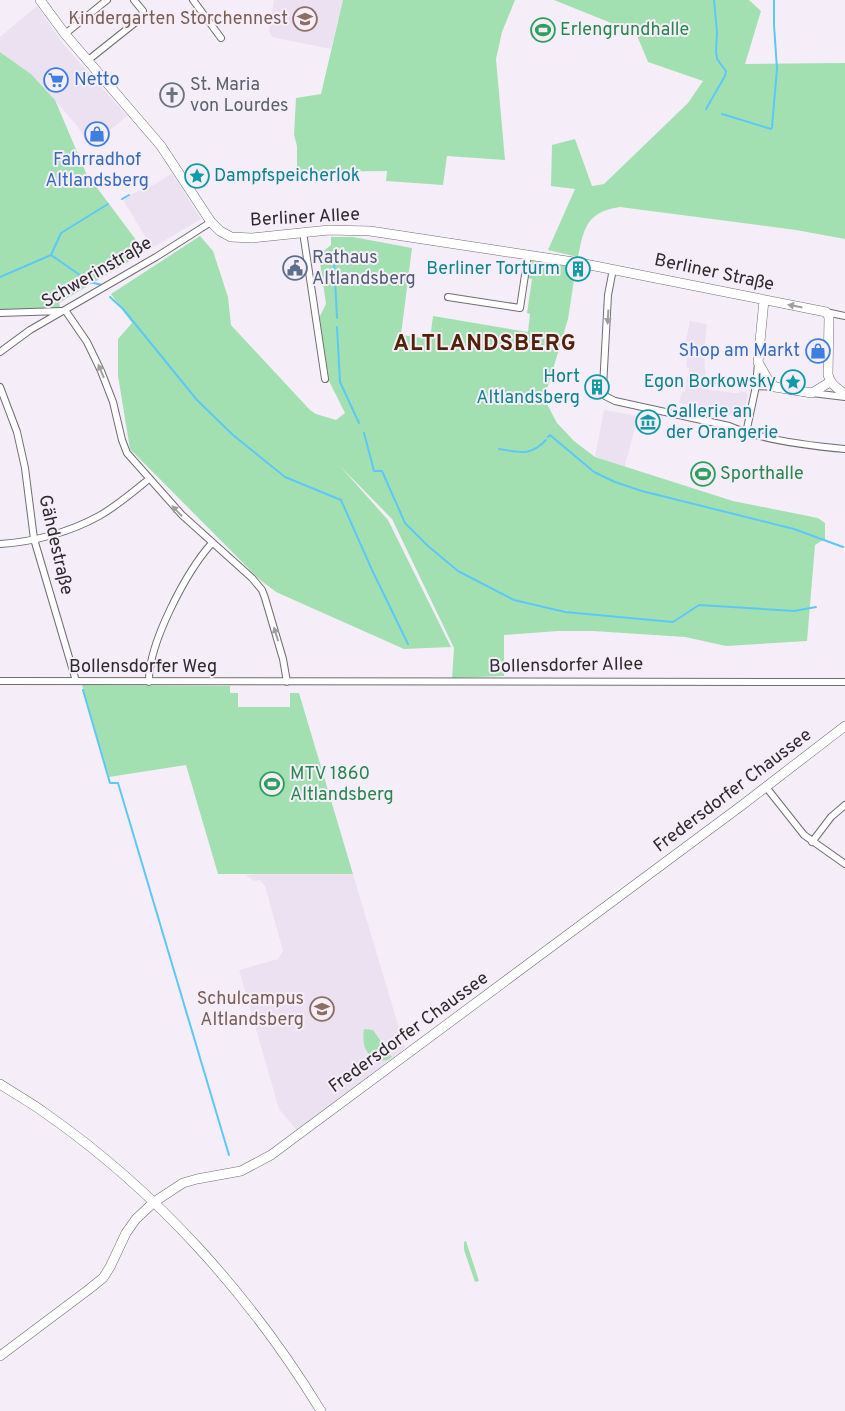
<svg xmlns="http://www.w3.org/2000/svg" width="845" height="1411" font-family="Overpass,sans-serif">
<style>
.built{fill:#ece1f1}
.green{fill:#a3e0b1}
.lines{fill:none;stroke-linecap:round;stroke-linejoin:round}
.stream{stroke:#5cc8f8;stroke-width:2}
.street-casing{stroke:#716c74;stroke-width:8}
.secondary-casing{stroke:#716c74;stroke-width:10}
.street{stroke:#fff;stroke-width:6}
.secondary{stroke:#fff;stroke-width:9}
.oneway{fill:#a09fa0}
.labels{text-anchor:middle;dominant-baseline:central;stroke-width:4;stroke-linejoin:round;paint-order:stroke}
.education-label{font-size:18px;fill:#785e54;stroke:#f5eef8;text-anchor:end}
.leisure-label{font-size:18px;fill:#27864d;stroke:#f5eef8;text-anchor:start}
.shop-label{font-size:18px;fill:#366cbe;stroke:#f5eef8;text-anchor:start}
.worship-label{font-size:18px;fill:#5b616d;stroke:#f5eef8;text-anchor:start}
.culture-label{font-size:18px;fill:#0d838f;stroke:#f5eef8;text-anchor:end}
.street-label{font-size:18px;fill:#2c2a2d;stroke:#f5eef8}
.service-label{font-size:18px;fill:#4e5e75;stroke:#f5eef8;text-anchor:start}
.district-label{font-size:22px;font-weight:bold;letter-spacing:1px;fill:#512206;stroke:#f5eef8}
</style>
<rect width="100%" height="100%" fill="#f5eef8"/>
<path class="built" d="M274,0h69l-12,49 -59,-12 -3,-6z
M37,6l27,39 63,71 -37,31 -12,-20 -23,-27 -24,-26 -31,-22v-15z
M172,173l29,46 -49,29 -30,-50 33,-14z
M690,321l17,3 -3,28 2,27 -1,10 29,4h5l1,-2 8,2 -5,25 -64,-15 3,-11 3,-1 4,-23 -3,-1 2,-15 -4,-2z
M604,410l34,6 -14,53 -12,-3 -17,-10z
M269,873l84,1 52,174 -107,84 -19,-23 -40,-139 39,-11 5,-8 -18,-65 -5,-6 -6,1 -8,-6z"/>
<path class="green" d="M343,0h172l-13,32 -6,27 9,101 -58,-4 -4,29 -57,-4 1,-10 -90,1v-26l-3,-11 2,-37 25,-4z
M554,0h195l12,11 -16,53 100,-1v176l-49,-9 -176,-23c-33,5 -36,20 -42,50l-30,-7 27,-61 -24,-3 1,-41 23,-6 17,47 12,-2 84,-81 15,-22 -55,-19 -12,-29z
M0,52l31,22 24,26 31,73 59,79 -86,51 2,7 -61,1z
M200,236l13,15 15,46 3,28 79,85 6,4 20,6 9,-7 -18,-36 -9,-57 8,-16 -7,-49 12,-10v-8h22l59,11 -11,87 29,4 3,-23 95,16 2,-18 -3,-1 5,-34 -5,-1 3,-15 2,-2 44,6 -8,52 -23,77 3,10 9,17 17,18 21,16 138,44 85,17 7,5v16l-10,6 -8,96 -81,5 -41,-9 -92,-6h-35l-54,4v41l-52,2 2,-30 -62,-129 -52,-53 48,54 63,127 -47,2 -128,-57 -17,-13 -129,-130 -12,-73v-37l14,-16 -21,-29z
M82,685l148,1v7h8v14h52v-14h9l54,181h-135l-32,-109 -77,12z
M364,1029l9,1 19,27 -5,3 -9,1c-14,-7 -16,-18 -14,-32z
M466,1241l13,40 -4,1 -11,-32v-8z"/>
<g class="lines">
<path class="stream" d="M706,109l19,-33 1,-5 -9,-12 -1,-8 1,-19 -3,-32
M722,114l46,14 3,1 1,-2 5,-58 -3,-44v-25
M122,199l7,-4
M51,255l39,27 12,3
M334,260l3,58
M0,277l51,-22 10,-22 47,-29
M110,297l13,12 74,91 36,35 52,42 56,23 31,70 36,74
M337,327l3,55 19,41
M364,433l10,38h8l23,52 23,23 30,25 56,29 51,12 108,10 26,-17 95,6 22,-4
M548,437l2,-2 44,37 21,10 27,9 152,38 49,18
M499,449c20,3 31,8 47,-9
M83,690l27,93h8l111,372"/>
<g class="street-casing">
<path id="street" d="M193,0l28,38
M65,34l42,-34
M87,61l54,-43 2,-7 -9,-11
M303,232l22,147
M613,269l-5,26 -5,92 2,9 10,5 114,25c30,13 83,20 116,23
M448,297l72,11 8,-53
M65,310l22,32 14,29 12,31 9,38 5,13 55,62 70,63 10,12 3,8 18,61 4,23
M826,312l19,4
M0,313l61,-2
M0,352l30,-22 126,-73 55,-35
M756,386l19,1
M0,387l17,45 8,36 9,71 42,142
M812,393l33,4
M746,433l10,-47 2,-23
M0,544c34,-2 70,-12 99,-28 18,-10 34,-24 50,-37
M0,681l845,1
M149,682c-1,-38 37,-110 63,-139
M766,787l38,48 41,29
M812,842l19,-25 14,-12"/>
</g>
<g class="secondary-casing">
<path id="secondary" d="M40,0l25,34 96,112 50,76 9,9 11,6 21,1 77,-8 41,1 210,32 246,49 3,5 -1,58c3,10 9,13 17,19
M764,300l-6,62 10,18 7,7 37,6 18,-11
M0,1084c15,10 30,18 45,29 112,78 205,182 276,298
M0,1356l88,-66 15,-12 7,-11 16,-34 10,-14 18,-17 29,-19 14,-4 44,-8 30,-16 470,-349 104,-80"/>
</g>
<use href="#street" class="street"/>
<use href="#secondary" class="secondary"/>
</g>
<defs><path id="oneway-solid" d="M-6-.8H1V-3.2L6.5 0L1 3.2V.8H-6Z" transform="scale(1.25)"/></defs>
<g class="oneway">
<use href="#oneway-solid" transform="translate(795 306) rotate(-169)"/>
<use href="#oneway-solid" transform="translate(608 317) rotate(93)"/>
<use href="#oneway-solid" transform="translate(101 371) rotate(-113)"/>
<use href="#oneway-solid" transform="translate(177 511) rotate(-134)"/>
<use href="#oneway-solid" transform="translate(276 634) rotate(-107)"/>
</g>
<defs>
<g id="school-ring" transform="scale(1.25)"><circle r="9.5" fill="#f5eef8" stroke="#8d6e63" stroke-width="1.5"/><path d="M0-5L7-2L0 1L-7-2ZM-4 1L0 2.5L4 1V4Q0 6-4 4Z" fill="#8d6e63"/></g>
<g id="stadium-ring" transform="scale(1.25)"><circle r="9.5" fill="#f5eef8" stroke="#2e9e5b" stroke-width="1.5"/><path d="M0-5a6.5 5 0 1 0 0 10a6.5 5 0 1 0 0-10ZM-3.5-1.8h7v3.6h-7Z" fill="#2e9e5b"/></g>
<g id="supermarket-ring" transform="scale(1.25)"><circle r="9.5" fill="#f5eef8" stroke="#3f7fe0" stroke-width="1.5"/><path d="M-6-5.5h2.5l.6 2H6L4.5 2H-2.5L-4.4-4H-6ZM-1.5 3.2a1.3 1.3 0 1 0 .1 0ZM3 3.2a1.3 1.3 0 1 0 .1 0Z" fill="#3f7fe0"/></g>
<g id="church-ring" transform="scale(1.25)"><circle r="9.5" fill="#f5eef8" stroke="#6b7280" stroke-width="1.5"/><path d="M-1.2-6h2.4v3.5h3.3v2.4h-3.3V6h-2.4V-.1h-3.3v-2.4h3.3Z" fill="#6b7280"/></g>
<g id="shop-ring" transform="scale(1.25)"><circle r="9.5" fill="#f5eef8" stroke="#3f7fe0" stroke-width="1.5"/><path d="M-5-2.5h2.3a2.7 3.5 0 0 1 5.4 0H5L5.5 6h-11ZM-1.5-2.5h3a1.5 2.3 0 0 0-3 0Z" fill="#3f7fe0"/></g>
<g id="sight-ring" transform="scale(1.25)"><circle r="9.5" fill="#f5eef8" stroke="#0f9aa8" stroke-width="1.5"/><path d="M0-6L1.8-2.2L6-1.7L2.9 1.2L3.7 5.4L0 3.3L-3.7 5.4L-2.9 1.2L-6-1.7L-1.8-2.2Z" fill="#0f9aa8"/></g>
<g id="civic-ring" transform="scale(1.25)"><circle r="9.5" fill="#f5eef8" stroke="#5c6f8a" stroke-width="1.5"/><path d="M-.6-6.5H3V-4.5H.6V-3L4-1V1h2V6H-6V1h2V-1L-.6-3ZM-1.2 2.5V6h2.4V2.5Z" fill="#5c6f8a"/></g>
<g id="building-ring" transform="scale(1.25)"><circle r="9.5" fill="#f5eef8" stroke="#0f9aa8" stroke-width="1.5"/><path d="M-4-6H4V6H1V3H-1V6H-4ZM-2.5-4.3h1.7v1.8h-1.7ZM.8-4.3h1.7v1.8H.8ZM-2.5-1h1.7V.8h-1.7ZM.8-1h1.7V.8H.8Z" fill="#0f9aa8"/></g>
<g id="museum-ring" transform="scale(1.25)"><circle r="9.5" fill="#f5eef8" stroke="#0f9aa8" stroke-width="1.5"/><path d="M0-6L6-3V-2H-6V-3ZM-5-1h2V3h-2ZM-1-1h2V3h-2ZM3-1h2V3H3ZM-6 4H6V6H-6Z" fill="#0f9aa8"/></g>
</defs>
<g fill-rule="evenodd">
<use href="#school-ring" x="305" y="19"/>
<use href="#stadium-ring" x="543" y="30"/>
<use href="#supermarket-ring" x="56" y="80"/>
<use href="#church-ring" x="172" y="95"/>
<use href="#shop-ring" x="97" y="134"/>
<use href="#sight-ring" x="197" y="176"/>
<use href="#civic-ring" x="295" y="268"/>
<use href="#building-ring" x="578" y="269"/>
<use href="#shop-ring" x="818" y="351"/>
<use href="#sight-ring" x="793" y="382"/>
<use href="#building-ring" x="597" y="387"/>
<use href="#museum-ring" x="648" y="422"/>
<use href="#stadium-ring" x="703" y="474"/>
<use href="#stadium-ring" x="272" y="784"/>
<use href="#school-ring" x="322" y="1009"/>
</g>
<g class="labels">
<g class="education-label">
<text x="288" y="19">Kindergarten Storchennest</text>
<text x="304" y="999">Schulcampus<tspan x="304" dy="21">Altlandsberg</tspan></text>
</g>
<g class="leisure-label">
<text x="560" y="30">Erlengrundhalle</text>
<text x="720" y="474">Sporthalle</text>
<text x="290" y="774">MTV 1860<tspan x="290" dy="21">Altlandsberg</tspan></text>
</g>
<g class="shop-label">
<text x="74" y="80">Netto</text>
<text x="97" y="160" text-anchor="middle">Fahrradhof<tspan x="97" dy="21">Altlandsberg</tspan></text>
<text x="800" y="351" text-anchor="end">Shop am Markt</text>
</g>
<g class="worship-label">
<text x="190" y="85">St. Maria<tspan x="190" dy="21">von Lourdes</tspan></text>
</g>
<g class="culture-label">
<text x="214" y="176" text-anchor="start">Dampfspeicherlok</text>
<text x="560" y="269">Berliner Torturm</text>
<text x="580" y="377">Hort<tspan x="580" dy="21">Altlandsberg</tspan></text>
<text x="776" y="382">Egon Borkowsky</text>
<text x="666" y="412" text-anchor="start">Gallerie an<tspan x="666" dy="21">der Orangerie</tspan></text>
</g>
<g class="street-label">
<text transform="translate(305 218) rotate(-3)">Berliner Allee</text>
<text transform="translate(97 273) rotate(-30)">Schwerinstraße</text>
<text transform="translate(714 273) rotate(12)">Berliner Straße</text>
<text transform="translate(55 545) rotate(77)">Gähdestraße</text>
<text transform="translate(566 666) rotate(-1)">Bollensdorfer Allee</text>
<text x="143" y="667">Bollensdorfer Weg</text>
<text transform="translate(733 791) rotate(-37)">Fredersdorfer Chaussee</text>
<text transform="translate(409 1033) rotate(-36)">Fredersdorfer Chaussee</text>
</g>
<g class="service-label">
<text x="312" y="258">Rathaus<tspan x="312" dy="21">Altlandsberg</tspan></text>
</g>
<g class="district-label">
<text x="485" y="344">ALTLANDSBERG</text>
</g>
</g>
</svg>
